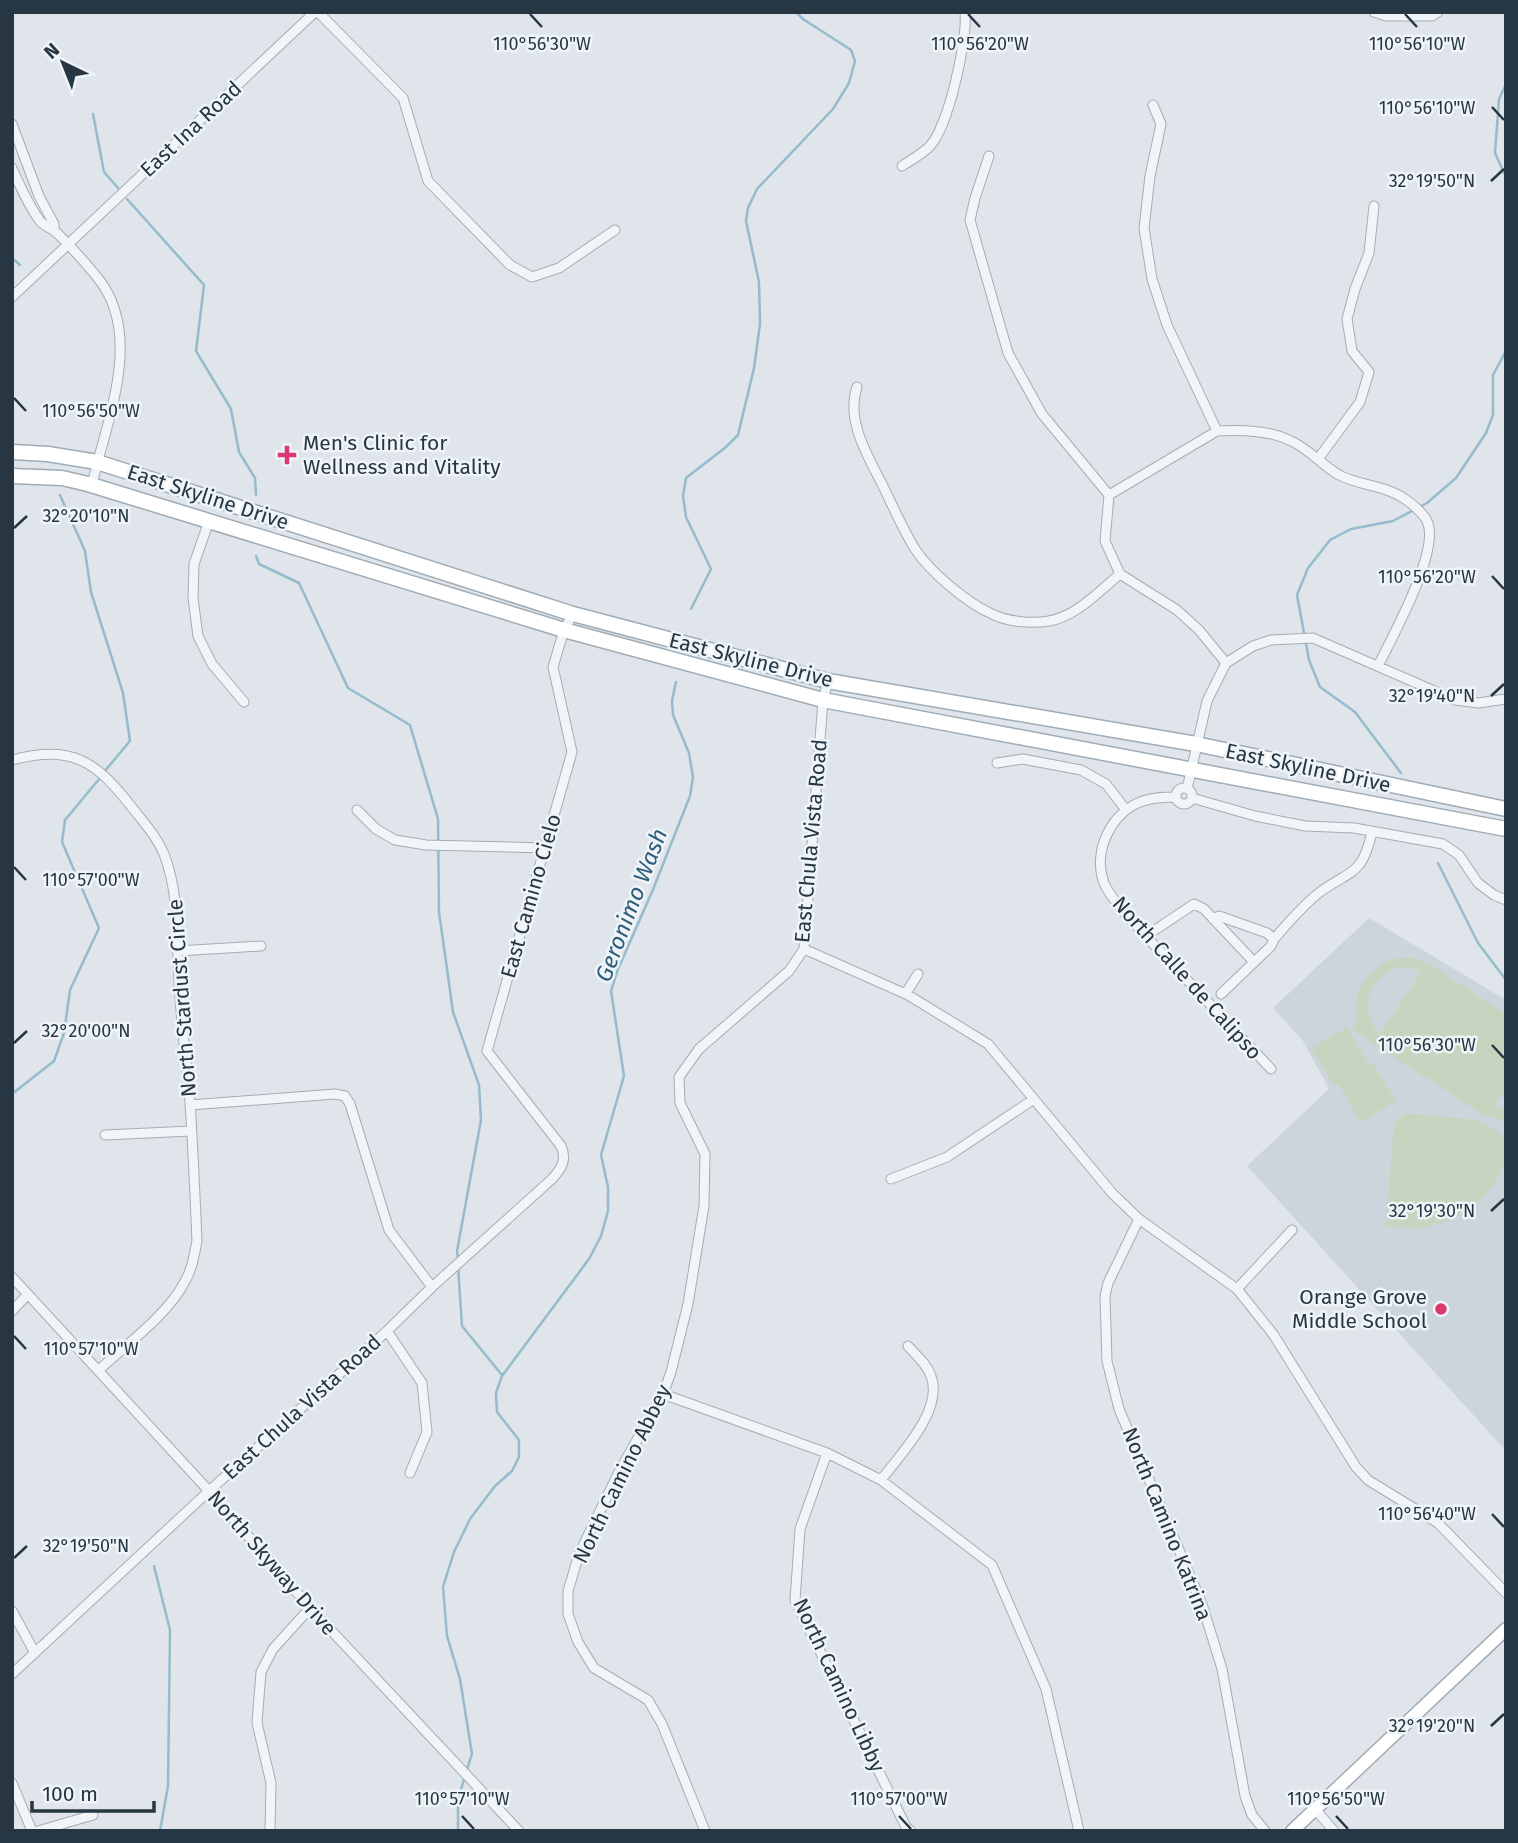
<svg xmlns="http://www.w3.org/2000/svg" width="1518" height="1843" font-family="'Fira Sans',sans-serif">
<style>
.built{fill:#cdd5dc}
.park{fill:#c8d4bf;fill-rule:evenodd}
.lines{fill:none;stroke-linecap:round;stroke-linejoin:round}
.stream{stroke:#96bbcd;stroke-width:2.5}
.minor-casing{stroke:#a4adb4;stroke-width:11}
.secondary-casing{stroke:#a4adb4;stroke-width:15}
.primary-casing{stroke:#9dacb6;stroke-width:17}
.minor{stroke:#f2f5f7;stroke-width:9}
.secondary{stroke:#fff;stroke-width:12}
.primary{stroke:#fff;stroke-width:14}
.ticks{fill:none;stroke:#263642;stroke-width:2.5}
.poi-dot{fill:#da386e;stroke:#eef4f7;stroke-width:2.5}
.labels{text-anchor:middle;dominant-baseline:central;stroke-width:5;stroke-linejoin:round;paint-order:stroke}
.street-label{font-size:21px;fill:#263642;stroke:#eef4f7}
.poi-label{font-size:21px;fill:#263642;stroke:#eef4f7;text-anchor:start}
.water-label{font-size:23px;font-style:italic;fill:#2d5d7a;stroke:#eef4f7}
.ticks-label{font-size:18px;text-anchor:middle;fill:#263642;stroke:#eef4f7;stroke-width:5;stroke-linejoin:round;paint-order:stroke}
</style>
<rect width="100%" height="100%" fill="#dfe5ea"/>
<path class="built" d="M1369,918l137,82v451l-259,-285 82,-77 -26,-48 -30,-33z"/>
<path class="park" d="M1397,958h16l15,5 78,51v74l-13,19 13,3v11l-21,-5 -134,-87 7,-9c-7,-31 10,-52 39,-62zM1398,968h12l11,4 -41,62c-23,-24 -12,-55 18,-66z
M1347,1027l22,38 4,-2 23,38 -35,21 -23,-38 -4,2 -23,-38z
M1405,1113l72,7 29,17c0,7 1,15 -1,22 -11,38 -48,65 -86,69 -10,1 -22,-1 -33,-2l8,-102z"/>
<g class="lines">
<path class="stream" d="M1506,84l-7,15 -4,54 11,24
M93,114l11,58 14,16
M127,199l77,86 -8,66 35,58 8,43 16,26 1,17
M12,258l8,7
M60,495l25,56 6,41 32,101 7,48 -26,31
M256,556l3,8 40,19 49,105 62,37 28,94 1,93 14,100 26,73 2,35 -24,131 1,9
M691,609l20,-40 -25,-52 -3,-21 3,-18 40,-31 12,-12 16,-67 6,-44 -1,-42 -13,-61 2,-13 9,-19 76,-80 16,-26 6,-22 -4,-11 -48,-31 -7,-7
M1401,773l-46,-61 -35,-25 -11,-27 -12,-65 11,-27 22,-28 21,-11 42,-8 34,-18 29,-25 30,-45 7,-18v-40l13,-24
M1438,863l40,80 28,37
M12,1094l42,-33 10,-28 6,-43 29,-62 -37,-86 3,-22 35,-42
M458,1266l4,60 40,49
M154,1566l16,64 -2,156 -8,45
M466,1772l6,-18 -12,-75 -13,-43 -4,-49 11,-35 16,-33 25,-33 17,-15 7,-14v-17l-22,-28 -1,-19 6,-17 87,-117 12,-23 7,-25v-24l-7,-32 23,-79 -13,-85 7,-22 34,-77 38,-96 3,-19 -4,-24 -16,-38 -1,-14 4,-19
M458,1831v-31l6,-21"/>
<g class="minor-casing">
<path id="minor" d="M318,12l85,86 25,83 82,84 22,12 27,-9 56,-38
M1374,12l12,4h46l6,-4
M1153,105l8,19 -11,52 -6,52 8,51 15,46 50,106
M12,124l27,72 15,28v7
M989,156l-14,42 -5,22 38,133 34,61 67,81
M902,166c9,-6 20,-12 27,-19 19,-18 39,-108 36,-135
M12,168c8,18 16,37 28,53 5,6 12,7 17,12 14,14 28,29 40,44 48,58 9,144 -5,208
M12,297l303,-285
M857,387c-11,32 9,66 24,95 11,22 21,46 34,67 15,23 52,54 77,65 16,8 40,10 57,7 28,-5 50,-30 71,-47
M1318,459l42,-57 9,-30 -17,-21 -5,-32 8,-30 14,-36 5,-47
M1109,495l108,-64c24,-1 53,-1 74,10 18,8 31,24 48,34 21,11 46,10 66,24 6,4 19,15 22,22 14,29 -35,116 -49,145
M1109,495l-4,46 15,33 57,36 22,20 27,33
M209,521l-15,43 -1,34 5,38 14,28 32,38
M12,760c62,-16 85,2 122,50 11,14 23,27 30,44 17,43 12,96 16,142 2,36 7,71 10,106 3,46 5,93 7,139 -3,15 -5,29 -13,42 -15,30 -59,63 -85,87
M997,763l26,-4 58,11 25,14 20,26
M1176 796a8 8 0 1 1 16 0a8 8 0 1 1-16 0Z
M1187,789l20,-88 19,-38 27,-17 18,-6 42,-2 142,62 23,3 28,-4
M1176,797c-11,0 -22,0 -33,4 -31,10 -51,50 -39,82 5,12 14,21 22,32l145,154
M1192,798l63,18 50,10 49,2 89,16 16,11 19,28 16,12 12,5
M357,810l19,19 19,11 31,5 119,3
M1213,919l6,-3 48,17 7,6
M1146,936l48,-32 10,5 50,53
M804,949l104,46 80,49 124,149 27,26 98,70 36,45 83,133 12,13 70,43 68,70
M177,951l84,-5
M906,993l12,-19
M1221,994l50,-48 3,-7c14,-16 29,-34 46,-47 32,-23 42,-16 52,-60
M190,1105l145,-11 10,2 5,8 39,126 43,57
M105,1135l86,-4
M891,1179l56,-22 87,-58
M1139,1219l-31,64 -3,13 2,65 12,48 83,195 20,65 23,127 7,19 13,16
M12,1277l197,214 103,119 207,221
M1237,1289l55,-59
M12,1311l16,-17
M387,1331l35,52 5,49 -17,41
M663,1394l164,59 54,27 111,85 54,124 33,142
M827,1453l-27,76 -5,71 111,227 5,4
M881,1480c19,-25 63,-70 50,-104 -4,-12 -15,-21 -23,-30
M12,1611l23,42
M12,1674l197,-183 178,-160 45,-44 120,-108c10,-11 15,-19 9,-33l-74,-95 85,-299 -19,-85 11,-37 9,-16
M12,1783l20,48
M1315,1809l19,22
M38,1831l55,-16
M270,1831l1,-48 -14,-60 4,-51 12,-23 37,-41
M705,1831l-43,-107 -14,-24 -54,-32 -16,-26 -10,-28v-23l11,-37 41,-84 43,-76 8,-22 17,-68 16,-98 1,-52 -25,-51 -1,-26 20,-28 90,-78 15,-22 19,-249 5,-19"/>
</g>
<g class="secondary-casing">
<path id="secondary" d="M1292,1831l214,-202"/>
</g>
<g class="primary-casing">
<path id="primary" d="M12,452l36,2 49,8 476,152 255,67 368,63 310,65
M12,476l50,2 26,6 476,146 259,70 683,129"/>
</g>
<use href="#minor" class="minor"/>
<use href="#secondary" class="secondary"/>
<use href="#primary" class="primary"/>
</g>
<path class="ticks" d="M530,14l12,13M968,14l12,13M1405,14l12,13M1492,107l12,13M1491,181l13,-12M14,398l12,13M14,528l13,-12M1492,576l12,13M1491,696l13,-12M14,867l12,13M14,1043l13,-12M1492,1045l12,13M1491,1211l13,-12M14,1336l12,13M1492,1514l12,13M14,1558l13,-12M1491,1726l13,-12M462,1816l12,13M899,1816l12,13M1336,1816l12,13"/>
<g class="poi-dot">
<path d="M283.5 444.5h7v7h7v7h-7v7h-7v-7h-7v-7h7z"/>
<circle cx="1441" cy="1309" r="7"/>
</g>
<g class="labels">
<g class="street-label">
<text transform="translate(191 129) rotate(-43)">East Ina Road</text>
<text transform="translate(208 497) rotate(18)">East Skyline Drive</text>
<text transform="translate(751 660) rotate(14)">East Skyline Drive</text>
<text transform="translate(1308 768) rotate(12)">East Skyline Drive</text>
<text transform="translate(811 841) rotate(-85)">East Chula Vista Road</text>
<text transform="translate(531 896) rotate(-74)">East Camino Cielo</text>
<text transform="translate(1187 978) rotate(48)">North Calle de Calipso</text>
<text transform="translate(182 998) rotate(-94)">North Stardust Circle</text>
<text transform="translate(302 1407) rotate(-42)">East Chula Vista Road</text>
<text transform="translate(622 1474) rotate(-64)">North Camino Abbey</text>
<text transform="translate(1167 1524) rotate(68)">North Camino Katrina</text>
<text transform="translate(272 1563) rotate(49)">North Skyway Drive</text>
<text transform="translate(839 1685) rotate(65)">North Camino Libby</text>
</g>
<g class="poi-label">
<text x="303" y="443">Men's Clinic for<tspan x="303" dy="24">Wellness and Vitality</tspan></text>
<text x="1427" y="1297" text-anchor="end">Orange Grove<tspan x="1427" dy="24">Middle School</tspan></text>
</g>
<g class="water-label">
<text transform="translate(631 905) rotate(-69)">Geronimo Wash</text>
</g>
</g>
<g class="ticks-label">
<text x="1417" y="50">110°56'10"W</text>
<text x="542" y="50">110°56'30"W</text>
<text x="980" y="50">110°56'20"W</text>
<text x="1427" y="114">110°56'10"W</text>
<text x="1432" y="187">32°19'50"N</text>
<text x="91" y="417">110°56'50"W</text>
<text x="86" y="522">32°20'10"N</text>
<text x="1427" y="583">110°56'20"W</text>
<text x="1432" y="702">32°19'40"N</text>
<text x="91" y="886">110°57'00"W</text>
<text x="86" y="1037">32°20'00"N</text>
<text x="1427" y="1051">110°56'30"W</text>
<text x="1432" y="1217">32°19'30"N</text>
<text x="91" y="1355">110°57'10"W</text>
<text x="1427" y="1520">110°56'40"W</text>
<text x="86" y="1552">32°19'50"N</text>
<text x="1432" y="1732">32°19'20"N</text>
<text x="462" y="1805">110°57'10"W</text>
<text x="899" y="1805">110°57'00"W</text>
<text x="1336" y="1805">110°56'50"W</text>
</g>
<rect width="1518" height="1843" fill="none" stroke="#263642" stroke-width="28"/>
<g transform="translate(63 63) rotate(317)" stroke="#eef4f7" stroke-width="5" paint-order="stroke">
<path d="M0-5L12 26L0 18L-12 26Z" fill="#263642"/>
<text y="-10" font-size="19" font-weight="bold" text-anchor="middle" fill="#263642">N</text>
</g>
<path d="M32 1801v10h122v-10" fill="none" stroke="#263642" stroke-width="3.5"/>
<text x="42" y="1801" font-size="21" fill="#263642" stroke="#eef4f7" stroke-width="5" paint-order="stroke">100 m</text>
</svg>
